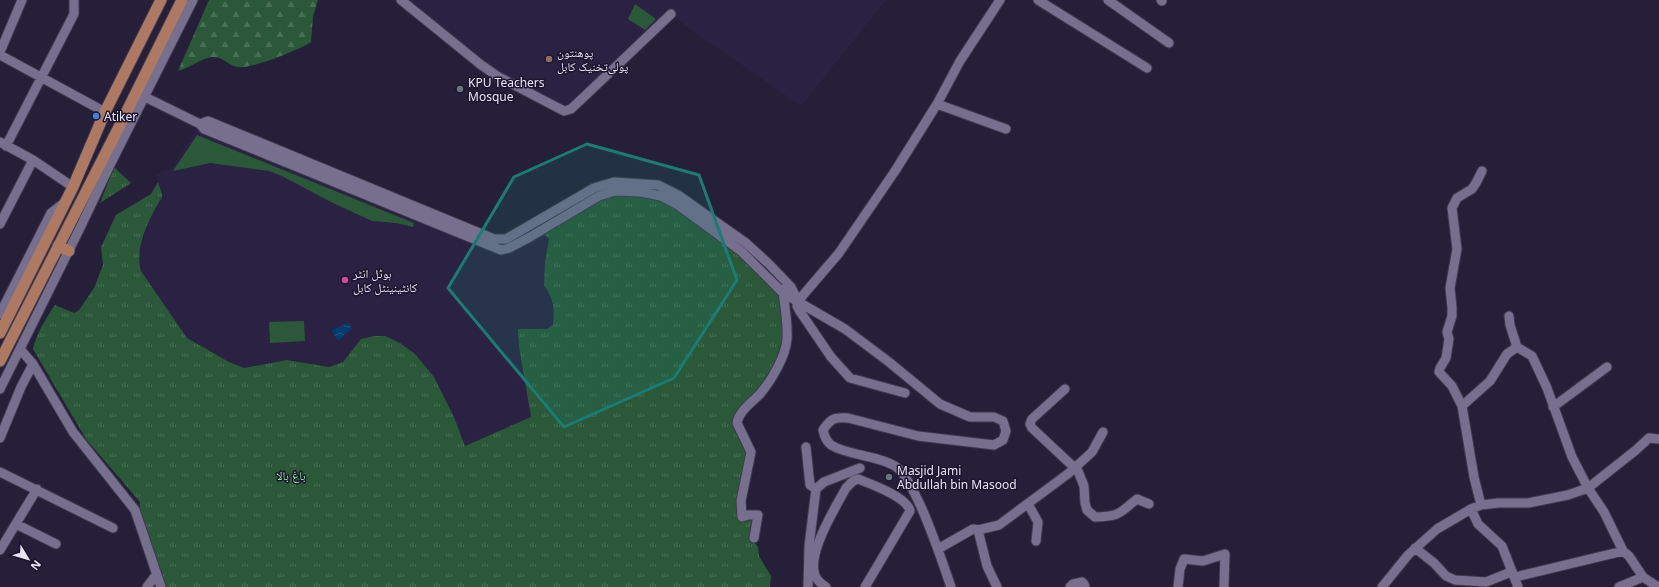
<svg xmlns="http://www.w3.org/2000/svg" width="1659" height="587" font-family="'Noto Sans','Noto Naskh Arabic',sans-serif">
<style>
.built{fill:#2b2243}
.grass{fill:url(#grass-tufts)}
.forest{fill:url(#forest-firs)}
.garden{fill:#2a5838}
.water{fill:url(#water-waves)}
.lines{fill:none;stroke-linecap:round;stroke-linejoin:round}
.minor-casing{stroke:#3f394f;stroke-width:11}
.major-casing{stroke:#3f394f;stroke-width:13}
.minor{stroke:#766f8e;stroke-width:9}
.major{stroke:#ad7962;stroke-width:11}
.marked{fill:#1a7c75;fill-opacity:0.2;stroke:#1a7c75;stroke-width:3;stroke-linejoin:round}
.education-dot{fill:#8d6e63;stroke:#1c152e;stroke-width:1.5}
.worship-dot{fill:#6b7280;stroke:#1c152e;stroke-width:1.5}
.shop-dot{fill:#3f7fe0;stroke:#1c152e;stroke-width:1.5}
.hotel-dot{fill:#d1479c;stroke:#1c152e;stroke-width:1.5}
.labels{text-anchor:middle;dominant-baseline:central;stroke-width:3;stroke-linejoin:round;paint-order:stroke}
.poi-label{font-size:12px;fill:#e9e5f7;stroke:#1c152e;text-anchor:start}
.park-label{font-size:12px;fill:#8beba5;stroke:#1c152e}
</style>
<defs>
<pattern id="grass-tufts" width="24" height="20" patternUnits="userSpaceOnUse"><rect width="24" height="20" fill="#2a5838"/><path d="M3 7l-1-3M5 7V3M7 7l1-3M15 17l-1-3M17 17v-4M19 17l1-3" fill="none" stroke="#497056"/></pattern>
<pattern id="forest-firs" width="22" height="20" patternUnits="userSpaceOnUse"><rect width="22" height="20" fill="#2a5838"/><path d="M5 1l3.5 6h-7zM16 11l3.5 6h-7z" fill="#497056"/></pattern>
<pattern id="water-waves" width="16" height="10" patternUnits="userSpaceOnUse"><rect width="16" height="10" fill="#003c6f"/><path d="M0 5q4-4 8 0t8 0" fill="none" stroke="#255884"/></pattern>
</defs>
<rect width="100%" height="100%" fill="#261f39"/>
<path class="built" d="M406,0h480l-85,106 -122,-85 -9,-9 -102,96 -75,-36z
M200,124l294,115 39,-15 16,15 -4,22 -1,24 6,7 4,25 -1,7 -6,5h-29l1,18 12,70 -66,29 -11,-29 -20,-40 -19,-23 -54,-15 -18,23 -14,5 -42,-7 -43,8 -15,-6 -42,-24 -46,-67 -2,-14 9,-35 14,-28 -6,-19 5,-2v-2l9,-1z"/>
<path class="grass" d="M114,167l17,16 -31,20z
M158,182l4,12v3c-12,20 -28,50 -21,74l46,67 42,24 15,6 43,-8 42,7 14,-5 18,-23 13,-3h11l15,7 15,11 19,23 20,40 11,29 66,-29 -12,-70 -1,-18h29l6,-5c2,-13 0,-28 -9,-38l1,-25 4,-22 -16,-15 81,-42 44,3 88,58 40,39 -5,78 -43,59 13,33 -9,64 16,-1 -4,23 1,5 3,4 1,9 12,20 -1,11h-607l-24,-75 1,-10 -54,-63 -53,-90c3,-15 13,-31 22,-44l19,8 5,-3 15,-22 9,-23 -2,-18 15,-32 35,-21z"/>
<path class="forest" d="M209,0h109l-5,16 -2,26c-12,8 -59,27 -73,25 -9,-1 -15,-11 -26,-10 -12,2 -22,11 -34,14z"/>
<path class="garden" d="M635,4l21,15 -11,11 -17,-11z
M197,135l217,88 -1,4 -17,-4 -24,-2 -39,-18 -51,-27 -13,-5 -59,-8 -37,8z
M304,321l1,20 -35,2 -1,-21z"/>
<path class="water" d="M348,323l4,5 -14,13 -7,-11z"/>
<g class="lines">
<g class="minor-casing">
<path id="minor" d="M401,0l79,64 17,12 67,35 7,-2 16,-15 84,-80
M1038,0l109,68
M1108,0l61,43
M1161,0l1,1
M0,52l22,-52
M0,55l105,57
M145,97l55,27 4,5 297,121 8,-2 21,-11 69,-41 16,-5 26,1 20,4 17,9 63,46 42,42 62,36 44,33 51,42 30,13h24l9,4 3,10 -3,9 -9,5 -76,-9 -70,-18c-13,-1 -17,0 -25,12 1,5 3,11 8,15 18,11 46,10 64,21 21,14 47,95 56,121
M937,104l69,25
M200,124l8,-3 286,118h12l88,-51 20,-6 44,3 20,10 68,48 23,21 22,23 7,14 -1,5 2,4 32,47 19,21 55,15
M0,142l33,18 40,27
M6,146l68,-132v-14
M0,224l33,-64
M798,301l41,-48 56,-82 42,-67 23,-43 40,-61
M0,314l51,-101 14,-11
M1509,316l1,9 7,22 15,9 15,32 25,69 16,31 16,24 19,39 6,5 14,21 15,10
M20,349l13,15 40,68 62,78 26,77
M0,389l80,-161 30,-63 83,-165
M1065,389l-33,30 -2,5 2,4 46,43 6,15 1,17 2,7 8,7c26,-1 23,-3 42,-18l12,5
M1462,406l28,-25 17,-27 10,-7
M1553,407l54,-40
M0,438l21,-51 12,-23
M806,447l4,38 6,4
M0,472l113,56
M1028,504l10,18 -2,19
M1481,505l-7,-28 -12,-71 -10,-20 -13,-14 1,-4 6,-10 3,-19 -2,-7 5,-16v-9l-2,-19 7,-39 -5,-41 5,-10 15,-9 4,-6 6,-12
M1471,509l7,15 24,22 16,41
M16,524l40,20
M978,530l21,-5 70,-52 23,-21 11,-20
M754,538l4,-23h-10l-6,2 -1,-16 10,-49 -14,-29c2,-12 15,-21 23,-29 11,-13 26,-38 27,-55 1,-14 -2,-33 -4,-46l1,-4
M1415,548l19,15 12,13 9,4 31,2 25,-10
M938,549l35,-20 5,1 9,36 10,21
M0,550l37,-61
M1515,577l108,-26
M147,587l9,-12
M808,587l1,-41 7,-57 8,-7 36,-14
M826,587c-3,-2 -7,-5 -9,-8 -14,-21 19,-72 29,-91l7,-7 5,-2c13,5 49,18 52,32l-45,76
M1070,587l3,-3 9,-2 2,2 1,3
M1178,587l2,-18 4,-10 19,2 22,-7 -1,33
M1382,587l26,-32 29,-26 34,-20 10,-4 17,-2h30l40,-8 20,-7 48,-38 13,-12 10,1
M1619,587l24,-10"/>
</g>
<g class="major-casing">
<path id="major" d="M58,246l11,5
M0,333l73,-146 32,-75 56,-112
M0,361l120,-236 62,-125"/>
</g>
<use href="#minor" class="minor"/>
<use href="#major" class="major"/>
</g>
<path class="marked" d="M587,144l112,31 38,105 -63,98 -110,49 -116,-139 66,-111z"/>
<circle class="education-dot" cx="549" cy="59" r="4"/>
<g class="worship-dot">
<circle cx="460" cy="89" r="4"/>
<circle cx="889" cy="477" r="4"/>
</g>
<circle class="shop-dot" cx="96" cy="116" r="4"/>
<circle class="hotel-dot" cx="345" cy="280" r="4"/>
<g class="labels">
<g class="poi-label">
<text x="557" y="52">پوهنتون<tspan x="557" dy="14">پولی‌تخنیک کابل</tspan></text>
<text x="468" y="82">KPU Teachers<tspan x="468" dy="14">Mosque</tspan></text>
<text x="104" y="116">Atiker</text>
<text x="353" y="273">ہوٹل انٹر<tspan x="353" dy="14">کانٹینینٹل کابل</tspan></text>
<text x="897" y="470">Masjid Jami<tspan x="897" dy="14">Abdullah bin Masood</tspan></text>
</g>
<g class="park-label">
<text x="291" y="475">باغ بالا</text>
</g>
</g>
<g transform="translate(28 559) rotate(128)" stroke="#1c152e" stroke-width="3" paint-order="stroke">
<path d="M0-3L7 15L0 10L-7 15Z" fill="#e9e5f7"/>
<text y="-6" font-size="11" font-weight="bold" text-anchor="middle" fill="#e9e5f7">N</text>
</g>
</svg>
